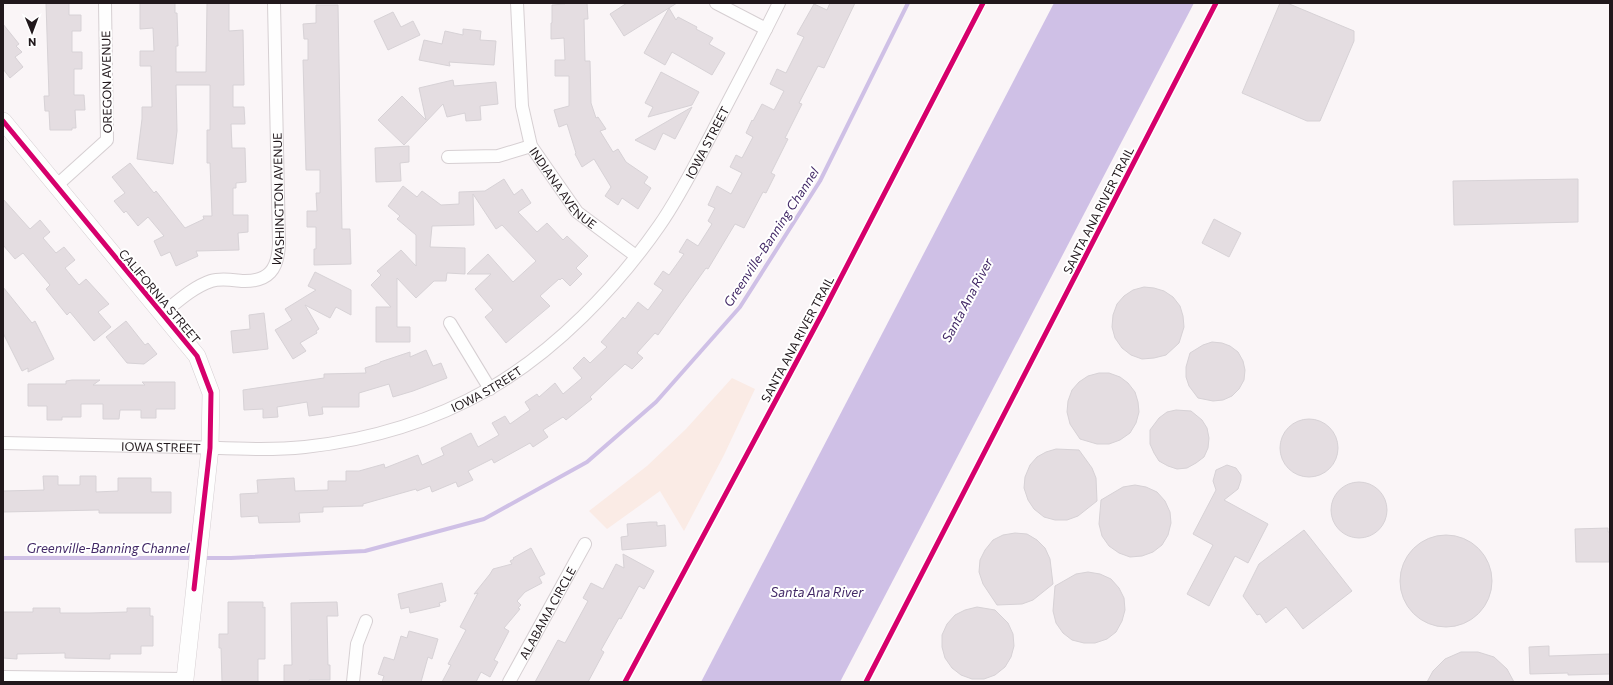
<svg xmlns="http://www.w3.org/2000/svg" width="1613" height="685" font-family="Commissioner,sans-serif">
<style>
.green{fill:#faebe5}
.water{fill:#cfc0e6}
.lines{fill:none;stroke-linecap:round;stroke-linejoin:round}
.stream{stroke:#cfc0e6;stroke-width:4}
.building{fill:#e4dde1;stroke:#d7d2d6}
.street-casing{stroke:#d6cfd2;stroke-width:14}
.secondary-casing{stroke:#d6cfd2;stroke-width:18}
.street{stroke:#fefefe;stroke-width:12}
.secondary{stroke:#fefefe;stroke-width:17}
.cycleway-casing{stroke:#fff;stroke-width:8}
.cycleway{stroke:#d6006c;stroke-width:5}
.labels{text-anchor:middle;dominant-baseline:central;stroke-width:4;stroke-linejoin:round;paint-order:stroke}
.street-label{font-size:12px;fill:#21181c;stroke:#fff}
.water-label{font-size:13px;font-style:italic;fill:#432967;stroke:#fff}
</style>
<rect width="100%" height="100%" fill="#faf5f7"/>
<path class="green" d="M732,378l23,11 -31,66 -40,76 -24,-40 -53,38 -18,-18 58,-45 39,-37z"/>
<path class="water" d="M1054,3h140l-354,679h-139z"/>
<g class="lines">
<path class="stream" d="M3,558h192
M201,558h30l134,-7 119,-32 103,-57 69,-60 84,-95 80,-126 88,-178"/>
</g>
<path class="building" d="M46,3h23v12h12v16h-9v21h10v17h-8v26h10l1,15h-10l1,18h-4v2h-22l-1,-19h-4l-1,-15h5z
M140,3h35v10h2l1,33h-2v26h30l1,-69h22v28l14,-1 1,55h-11v22h11l1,17h-14l1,24h13l1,34 -10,1v5h-3v27h15v17l-10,1 1,17 -43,1 2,5 -22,10 -6,-14 -9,4 -7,-15 10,-5 -16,-19 -10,9 -12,-15 -2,2 -10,-12 11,-8 -13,-16 18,-14 24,30 2,-2 29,37 19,-9 -1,-3h9l-2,-53h-3v-33h3v-45h-34l1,46 -4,33 -36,-5 5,-40v-12h10l-1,-41h-11v-15h14l-1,-23 -13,1z
M565,3h22l1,16h-4l1,42h5l1,42 5,15 2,-1 8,12 -6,2 13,21 5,-3 8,13 22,15 -4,6 7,5 -13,21 -16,-11 -4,7 -13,-9 6,-9 -17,-28 -12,8 -7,-13 1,-1 -9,-29 -8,3 -5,-17 15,-4v-30h-14v-16h10l-1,-22 -13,1v-16h1v-18l13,-1z
M627,3h50l-53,33 -14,-22z
M830,3h25l-31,65 -6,-2 -19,37 3,1 -17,34 3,1 -17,34 4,2 -9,18 -3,-1 -19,36 -9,-4 -27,45 -2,-1 -48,67 -3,-2 -18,20 6,5 -11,11 -7,-5 -35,33 2,2 -26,21 -3,-3 -20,13 5,7 -15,10 -3,-4 -36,20 -2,-4 -24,12 5,9 -15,7 -2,-5 -24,10 -2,-6 -13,5 -1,-2 -53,15v2l-40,1v5l-24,1 1,9 -41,1 -1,-7 -17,1 -1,-23 18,-1 -1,-13 37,-2 1,13 33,-1v-9h18v-10h13l25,-7 1,4 33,-13 4,10 22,-10 -3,-7 30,-15 7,14 21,-12 -7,-12 13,-7 5,8 20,-14 -5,-8 12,-8 2,3 16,-14 8,11 19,-16 -9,-10 11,-11 6,6 17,-16 -6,-5 22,-25 2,2 13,-17 10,8 15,-20 -9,-6 9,-13 6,4 15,-21 -5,-2 8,-13 11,7 14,-22 -4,-3 7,-13 -7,-3 9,-19 14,8 11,-21 -12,-6 6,-12 6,3 11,-21 -7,-4 6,-13 1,1 9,-17 12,6 10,-19 -14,-7 7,-15 9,4 18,-36 -7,-3 17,-30 13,6z
M1280,3h7l67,28v10l-34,80h-13l-65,-28z
M316,5h22l4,224h8l1,35 -37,1v-16h2v-22h-9v-16h10l-1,-18h4v-23h-14l-3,-110h5v-21h-4l-1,-15 13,-1z
M669,8l7,12 2,-3 19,10 -1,2 17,9 -4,6 16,9 -13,22 -40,-23 -7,13 -21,-12z
M393,12l8,15 12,-6 7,14 -32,15 -14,-29z
M3,24l16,20 -3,2 6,6 -7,5 8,10 -13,11 -7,-9z
M463,29l18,2 -1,9 16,1 -2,24 -45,-3 1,4 -31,-6 5,-20 18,4 3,-13 18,4z
M661,72l38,20 -7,13 -44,12 5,-10 -8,-4z
M453,80l1,6 42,-4 2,22 -18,2 1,14 -15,1 -1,-8 -18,4 -4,-13 -39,41 -26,-25 24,-24 24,24 -7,-32z
M692,107l-17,32 -12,-6 -8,17 -20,-10z
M409,146v16l-9,1 1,18 -25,1 -1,-34z
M504,179l10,16 8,-6 9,14 -13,9 19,20 10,-9 16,17 4,-4 21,20 -12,12 6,6 -12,12 -8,-8 -2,2 -1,-1 -19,17 10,10 -44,37 -21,-26 8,-7 -18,-21 16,-15h-24l21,-20 25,28 23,-21 -34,-36 -6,4 -23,-35 1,31 -42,1 -2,21 35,1v26l-18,-1 -1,8h-12l-18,17 -19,-20v49h13v15h-34v-35h15l-20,-22 10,-10 -4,-4 24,-21 15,16v-31l-19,-16 3,-3 -12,-10 15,-20 14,11 5,-6 19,14 18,-1v-12l26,-1z
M1578,179v43l-124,3 -1,-44z
M3,199l27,30 10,-9 10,12 -7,6 13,15 8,-6 11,13 -10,8 14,17 7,-6 23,25 -11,8 13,15 -17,14 -24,-29 -3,3 -21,-26 4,-4 -27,-32 -8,6 -12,-14z
M1214,219l27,14 -12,24 -27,-14z
M315,272l36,18v25l-15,-8 -6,11 -25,-13 14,24 -3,2 1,2 -17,10 6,8 -13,8 -18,-29 17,-10 -7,-11 31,-19 -8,-4z
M3,287l29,36 3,-2 19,38 -26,13v-4l-6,3 -19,-38z
M1144,287l10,1 10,3 9,6 7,9 3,10 1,11 -5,16 -13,12 -12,3 -12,1 -11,-4 -9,-7 -7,-10 -3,-11 1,-12 4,-11 7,-8 9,-6z
M264,313l4,36 -35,4 -2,-22 19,-2 -1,-14z
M126,321l19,24 3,-2 9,11 -13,10 -17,-1 -21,-26z
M1212,342l10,1 8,3 8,6 5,9 2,9 -1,10 -5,9 -7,7 -9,4 -10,1 -15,-3 -9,-12 -3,-9v-10l4,-14 13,-8z
M426,350l7,16 8,-3 6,15 -34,13 -20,6 -4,-13 -30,9v14h-37l1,7 -14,2 -2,-14 -30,5 1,10 -15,1v-9l-19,1 -1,-20 81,-12v-4l42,-1 -1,-5 15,-5v-1l30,-10v5z
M1099,373h10l11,4 8,6 7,9 3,10 1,10 -3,11 -6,10 -10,7 -11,4h-12l-17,-5 -10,-15 -3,-12 1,-11 4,-11 7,-8 9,-6z
M72,380h28l-7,5h52l-3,-3h33v27h-19v9h-15v-8h-21l-1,9h-16v-15h-22v13h-19v3h-15v-14h-19v-22h38v-3z
M1176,410l15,1 11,9 5,8 2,10 -1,10 -4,9 -8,6 -9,5 -10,1 -9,-3 -9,-5 -5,-8 -4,-9v-14l9,-12 8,-6z
M1280 448a29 29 0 1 1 58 0a29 29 0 1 1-58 0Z
M1056,449l23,1 13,18 4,10 1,23 -19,15 -11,4h-12l-11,-3 -10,-8 -6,-9 -4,-12 1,-11 5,-12 7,-8 9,-5z
M1227,465l9,3 5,7v5l-3,9 -14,11 44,24 -20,39 -13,-7 -26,50 -22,-12 26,-49 -20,-11 23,-44 -3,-9 3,-11z
M43,476h15v9h22v-9h16v16l22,-1v-13h33v14h20v21h-72v-3l-96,2v-21l41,-1z
M1331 510a28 28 0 1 1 56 0a28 28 0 1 1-56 0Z
M1135,485l11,2 11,5 8,9 5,11 1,11 -3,12 -6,10 -9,7 -11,4 -12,1 -11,-4 -10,-7 -7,-10 -3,-12 2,-24 22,-13z
M650,522h7v4l8,-1 1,21 -44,4 -1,-13 7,-1 -1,-12z
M1608,528v4h2l-1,30h-33l-1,-33z
M1304,530l48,61 -49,38 -17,-22 -20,16 -6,-9 -3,1 -14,-19 16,-32z
M1015,533l12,1 10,6 8,8 5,11 3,25 -20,16 -11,4 -25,1 -14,-21 -4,-12 1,-12 5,-10 8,-10 10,-5z
M1400 581a46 46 0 1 1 92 0a46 46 0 1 1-92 0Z
M531,548l14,26 -6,3 3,6 -17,9 -8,9 4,4 -3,3 2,1 -16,19 5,3 -15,29 4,2 -8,15 -9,-5 -5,10h-34l9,-17 -3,-1 18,-34 -6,-3 18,-34 -4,1 16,-20 3,-5 19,-5 -2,-3 4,-2 -1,-1z
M623,554l31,17 -10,18 -5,-3 -18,33 -2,-1 -18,32 3,2 -16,30h-53l23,-42 7,3 23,-42 -5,-3 8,-15 12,6 13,-25 8,4z
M1088,572l12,2 11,5 8,9 5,10 1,12 -3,11 -6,11 -9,7 -12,4h-11l-12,-3 -9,-7 -7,-10 -3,-12 2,-25 21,-12z
M442,583l4,18 -7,2 1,3 -30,7 -1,-6 -8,2 -3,-15z
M228,602h35v6l2,-1v52h-7v23h-36l-1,-34h-2v-14h9z
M337,602l1,14h-11l1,49h2v15h-21v2h-25v-17h8l-1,-62z
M977,607l18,3 13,13 5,11 1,12 -3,11 -6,10 -10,8 -11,4h-12l-11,-4 -9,-7 -7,-10 -3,-11v-12l5,-11 8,-9 10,-5z
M33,608h27v5h30l37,-1v-4h23v8h3v30h-12v8h-31v5l-45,-1v-5l-48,1v5l-14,-1v-46h30z
M409,631l29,8 -6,20 -4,-2 -7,25h-39l2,-6 -6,-2 6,-17 10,3 7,-24 6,2z
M1549,646v10l61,-2v20l-42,1v-2l-38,1 -1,-27z
M1461,652h17l16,5 13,12 7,13h-87l6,-11 12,-12z"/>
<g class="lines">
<g class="street-casing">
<g id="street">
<path id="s1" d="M517,3l5,103 9,40 46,66 59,44"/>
<path d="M716,3l50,26"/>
<path d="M448,157l50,-1 33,-10"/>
<path d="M56,186l51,-46 -2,-137"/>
<path id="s2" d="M162,314c15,-12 31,-27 49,-33 10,-3 21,-1 31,0 27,1 36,-12 37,-37l-5,-241"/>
<path d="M450,323l40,66"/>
<path id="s3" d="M3,443c61,1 122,3 183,4 40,1 80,4 119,0 64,-7 128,-26 184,-58 66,-38 127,-101 170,-163 21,-30 37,-63 54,-95 22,-43 45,-85 66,-128"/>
<path d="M3,677l182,2 -1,3"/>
<path d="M353,682l4,-38 9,-23"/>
<path id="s4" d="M509,682l76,-138"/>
</g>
</g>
<g class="secondary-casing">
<path id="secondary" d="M3,121l194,235 14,37 -1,55 -25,231"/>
</g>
<use href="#street" class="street"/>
<use href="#secondary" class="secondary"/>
<g class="cycleway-casing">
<path id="cycleway" d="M3,121l194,235 14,37 -1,55 -16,141
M625,682l197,-368 161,-311
M866,682l350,-679"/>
</g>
<use href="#cycleway" class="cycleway"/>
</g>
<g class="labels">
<g class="street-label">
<text transform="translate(106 82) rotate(-91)">OREGON AVENUE</text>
<text stroke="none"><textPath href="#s3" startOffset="830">IOWA STREET</textPath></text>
<text stroke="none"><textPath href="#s1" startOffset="197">INDIANA AVENUE</textPath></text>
<text stroke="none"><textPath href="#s2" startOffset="196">WASHINGTON AVENUE</textPath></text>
<text transform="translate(1098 210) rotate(-63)">SANTA ANA RIVER TRAIL</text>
<text transform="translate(160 296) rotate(50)">CALIFORNIA STREET</text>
<text transform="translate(797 339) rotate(-62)">SANTA ANA RIVER TRAIL</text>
<text stroke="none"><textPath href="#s3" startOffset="494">IOWA STREET</textPath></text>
<text stroke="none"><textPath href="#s3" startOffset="158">IOWA STREET</textPath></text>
<text stroke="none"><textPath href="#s4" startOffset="79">ALABAMA CIRCLE</textPath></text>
</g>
<g class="water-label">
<text transform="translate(771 237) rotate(-57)">Greenville-Banning Channel</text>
<text transform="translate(967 300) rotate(-62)">Santa Ana River</text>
<text x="108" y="548">Greenville-Banning Channel</text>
<text x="817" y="592">Santa Ana River</text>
</g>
</g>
<rect width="1613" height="685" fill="none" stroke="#21181c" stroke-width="8"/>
<g transform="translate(32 32) rotate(179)" stroke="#ffffff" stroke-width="3" paint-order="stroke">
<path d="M0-3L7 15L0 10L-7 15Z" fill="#21181c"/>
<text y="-6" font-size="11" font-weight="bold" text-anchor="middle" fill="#21181c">N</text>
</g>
</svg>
